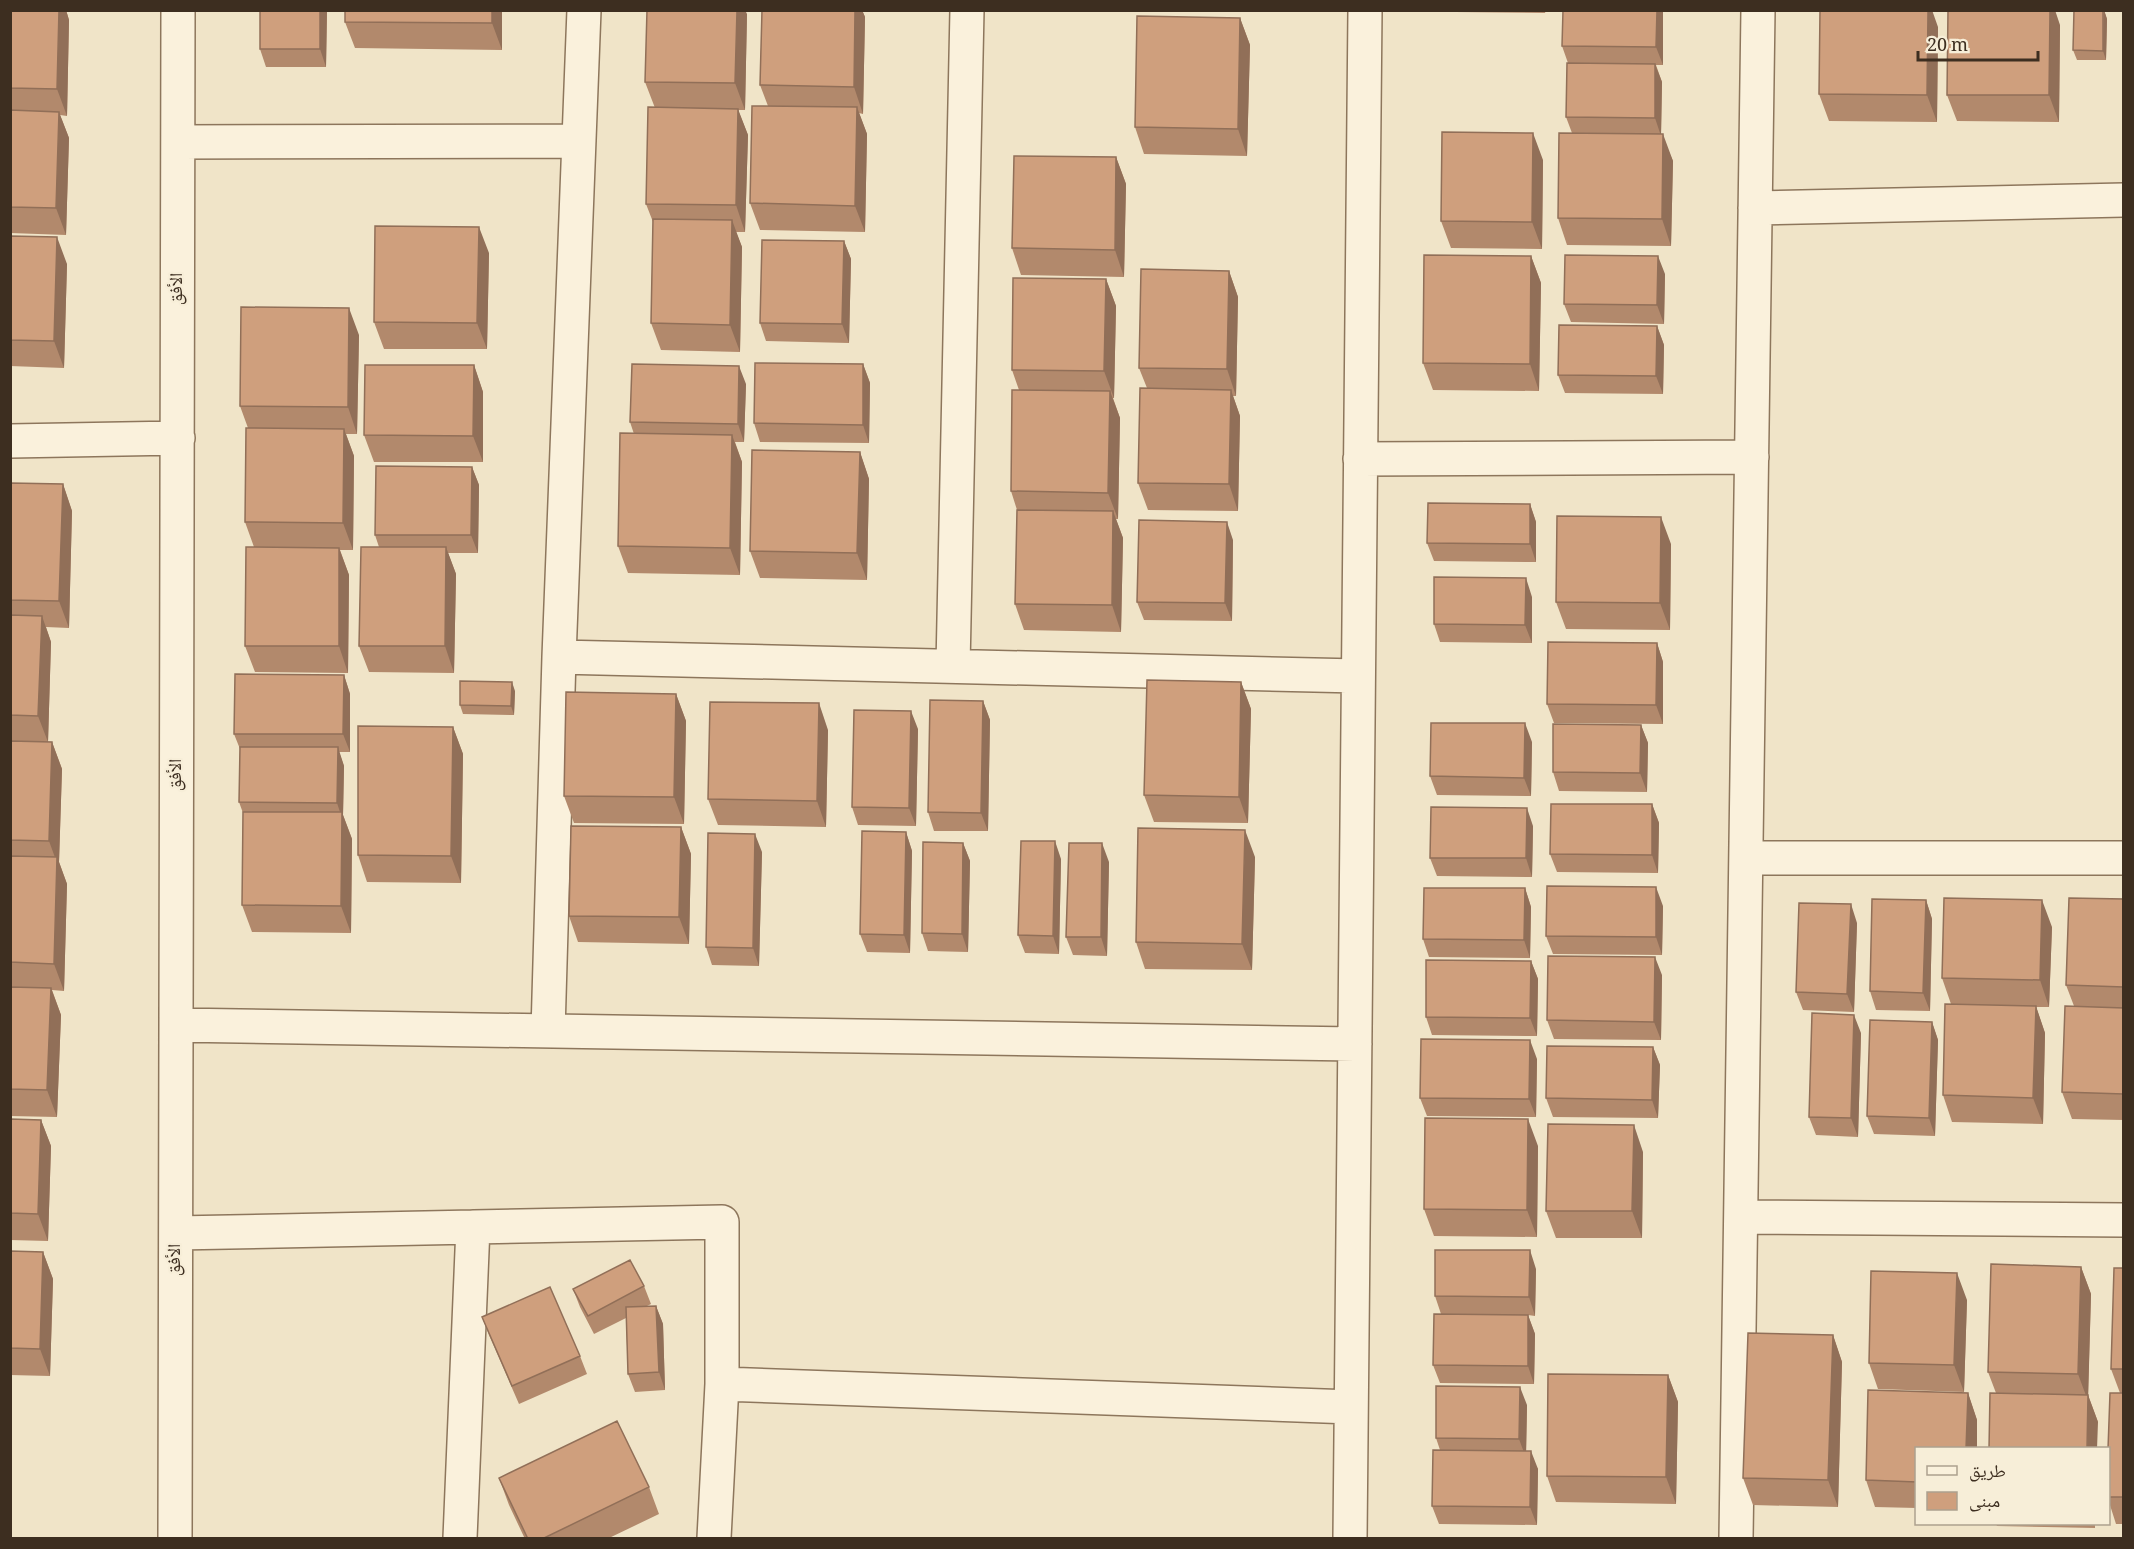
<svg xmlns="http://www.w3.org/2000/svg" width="2134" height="1549" font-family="Georgia,'Noto Naskh Arabic',serif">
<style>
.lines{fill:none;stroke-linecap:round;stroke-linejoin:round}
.minor-casing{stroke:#8d765c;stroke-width:36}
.minor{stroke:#faf1dc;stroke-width:33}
.wall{fill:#b2896c}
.shaded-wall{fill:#916f58}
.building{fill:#cf9f7d;stroke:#916f58;stroke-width:1.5}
.labels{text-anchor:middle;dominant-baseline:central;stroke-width:4.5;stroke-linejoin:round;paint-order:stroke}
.street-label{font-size:18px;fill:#3d2e20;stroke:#f7eed8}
</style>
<rect width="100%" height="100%" fill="#f0e4c8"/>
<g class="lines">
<g class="minor-casing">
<path id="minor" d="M178,142l401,-1
M1755,208l369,-8
M10,441l168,-3
M1360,459l392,-2
M559,657l799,19
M953,666l14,-656
M1746,858h378
M176,1025l1179,19
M548,1031l11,-374 25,-647
M1741,1217l383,3
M176,1233l546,-11v162
M175,1538l3,-1528
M460,1538l13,-311
M714,1538l8,-154 629,23
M1350,1538l15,-1528
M1736,1538l22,-1528"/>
</g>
<use href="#minor" class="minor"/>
</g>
<path class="wall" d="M10,10h56l3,10 -2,96 -7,-1 9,23 -3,97 -56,-2z
M260,10h67l-1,57h-60l-6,-18z
M345,10h157v40l-147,-2 -10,-26z
M762,10h100l3,7 -2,97 -4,-1 8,21 -2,98 -105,-2 -10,-27 18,-97 -8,-21z
M1454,10h92l-1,3 -90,-1z
M2104,10l3,9 -1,41h-29l-4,-10z
M1663,12v53h-7l6,17 -1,52 12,27 -2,85 -104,-1 -9,-27 14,-85 -6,-16 2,-54 -6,-17z
M747,14l-2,96h-7l10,25 -3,97h-9l6,15 -2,105 -79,-2 -10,-27 2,-101 -7,-18 9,-96 -10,-26z
M1240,18l10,27 -3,111 -103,-2 -9,-27z
M2060,25l-1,97 -102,-1 -10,-26z
M1938,27l-1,95 -108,-1 -10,-27z
M1116,157l10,27 -2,93 -103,-2 -9,-27z
M1543,160l-1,89 -91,-1 -10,-27z
M10,236l57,28 -3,104 -54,-2z
M844,241l7,18 -2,84 -83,-2 -6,-18z
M489,253l-2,96h-103l-10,-27z
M1531,256l10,27 -2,108 -106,-1 -10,-27z
M1229,271l9,26 -2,99h-3l7,20 -2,95 -90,-1 -10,-27 9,-95 -8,-20z
M1665,274l-1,50 -93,-2 -7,-18z
M1106,279l10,27 -2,92h-1l7,20 -2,101h-2l7,19 -2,94 -97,-2 -9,-26 2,-94 -6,-19 8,-101 -7,-20z
M1657,326l7,19 -1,49 -98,-1 -7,-18z
M359,335l-2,99h-11l8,22 -1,94h-13l9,25 -1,98 -93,-1 -10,-26 9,-99 -9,-25 3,-94 -8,-22z
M863,364l7,19 -1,60 -109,-1 -6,-19z
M474,365l9,27v70h-109l-10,-27z
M746,384l-2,58h-9l7,20 -2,113 -112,-2 -10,-27 16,-112 -4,-12z
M860,452l9,27 -2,101 -107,-2 -10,-27z
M472,467l7,18 -1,68h-30l8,21 -2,99 -85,-1 -10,-26 20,-99 -4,-12z
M10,483l53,1 9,27 -3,117 -23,-1 5,15 -3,100h4l10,27 -3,93 8,22 -3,107 -12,-1 9,25 -4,102 -47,-1z
M1530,504l6,18v40l-102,-1 -7,-18z
M1233,540l-1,81 -88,-1 -7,-18z
M1671,544l-1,86 -104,-1 -10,-27z
M1532,597v46l-92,-1 -6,-18z
M1657,643l6,19v62l-109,-1 -7,-19z
M344,675l6,19v58h-11l5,14 -1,49 9,24 -1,94 -99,-1 -10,-27 1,-92 -4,-11 1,-53 -6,-15z
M1241,682l10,27 -3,114 -94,-1 -10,-27z
M515,691l-1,24 -51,-1 -3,-9z
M676,694l10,27 -2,103 -110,-1 -10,-27z
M983,701l7,19 -2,111h-54l-6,-19z
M1641,725l7,18 -1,49 -88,-1 -6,-19z
M453,727l10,27 -2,129 -94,-1 -9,-27z
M918,729l-2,97 -58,-1 -6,-18z
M828,730l-2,97 -108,-2 -10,-26z
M1532,742l-1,54 -94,-1 -7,-19z
M1652,804l7,19 -1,50 -101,-1 -7,-18z
M1533,826l-1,51 -95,-1 -7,-18z
M681,827l10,27 -2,90 -111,-2 -9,-26z
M906,832l6,19 -2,102 -43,-1 -7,-18z
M963,843l7,18 -2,91 -40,-1 -6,-18z
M762,852l-3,114 -47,-1 -6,-18z
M1255,857l-3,113 -107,-1 -9,-27z
M1061,859l-2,95 -34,-1 -7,-18z
M1109,862l-2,94 -34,-1 -7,-18z
M1525,888l6,19 -1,51 -101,-1 -6,-18z
M2124,899v221l-52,-1 -10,-27 12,-86 -8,-21z
M1926,900l6,19 -2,92 -54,-1 -6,-19z
M1663,906l-1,49 -109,-1 -7,-18z
M1857,923l-3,89 -51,-2 -7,-18z
M2052,927l-3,80h-13l9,26 -2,91 -91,-2 -9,-27 8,-91 -9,-26z
M1531,961l7,18 -1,57 -105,-1 -6,-18z
M1662,975l-1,65 -107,-1 -7,-19z
M1932,1022l6,18 -3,96 -61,-2 -7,-18z
M1861,1033l-3,104 -42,-2 -7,-18z
M1653,1047l7,18 -2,53 -105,-1 -7,-19z
M1537,1059l-1,58 -109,-1 -7,-18z
M10,1119l31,1 10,26 -3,95 -38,-1z
M1538,1146l-1,91 -103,-1 -10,-27z
M1643,1152l-1,86h-86l-10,-27z
M10,1251l33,1 10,27 -3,97 -40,-1z
M2081,1267l10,27 -3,101 10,27 -102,-29 -8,-21z
M2124,1268v256h-8l-7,-22 -1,-53 12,-56 -9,-24z
M1536,1269l-1,47 -7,-1 7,19 -1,50 -94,-1 -7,-18 8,-51 -6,-18z
M644,1286l7,18 -4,2h9l7,18 2,66 -30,2 -7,-18 -2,-56 -32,16 -14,-27 -7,-18z
M1967,1300l-3,92 -86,-3 -9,-26z
M482,1317l98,39 7,18 -68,30 -30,-69z
M1833,1335l9,27 -4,145 -85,-2 -10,-27z
M1668,1375l10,27 -2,102 -120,-2 -9,-26z
M1968,1393l9,27v29h-60v59l-42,-1 -9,-27z
M1527,1405l-1,46 12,18 -1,56 -98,-1 -7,-18 8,-56 -4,-12z
M499,1478l150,9 10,27 -52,25h-82l-16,-34z
M1996,1524h99v4l-98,-2z"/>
<path class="shaded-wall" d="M59,10h7l3,10 -2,96 -10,-27z
M320,10h7l-1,57 -6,-18z
M492,10h10v40l-10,-27z
M737,10h8l2,4 -2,96 -10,-27z
M855,10h7l3,7 -2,97 -9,-27z
M1657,10h6v55l-7,-18z
M1928,10h4l6,17 -1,95 -10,-27z
M2050,10h5l5,15 -1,97 -10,-27z
M2104,10l3,9 -1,41 -3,-9z
M1240,18l10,27 -3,111 -9,-27z
M1655,64l7,18 -1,54 -6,-18z
M857,107l10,27 -2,98 -10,-26z
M738,109l10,26 -3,97 -9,-27z
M59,112l10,26 -3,97 -10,-27z
M1533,133l10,27 -1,89 -10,-27z
M1663,134l10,27 -2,85 -9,-27z
M1116,157l10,27 -2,93 -9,-27z
M732,220l10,27 -2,105 -10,-27z
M479,227l10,26 -2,96 -10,-26z
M57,237l10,27 -3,104 -10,-27z
M844,241l7,18 -2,84 -7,-19z
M1531,256l10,27 -2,108 -9,-27z
M1658,256l7,18 -1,50 -7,-19z
M1229,271l9,26 -2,99 -9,-27z
M1106,279l10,27 -2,92 -10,-27z
M349,308l10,27 -2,99 -9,-27z
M1657,326l7,19 -1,49 -7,-18z
M863,364l7,19 -1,60 -6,-18z
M474,365l9,27v70l-10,-26z
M739,366l7,18 -2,58 -6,-18z
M1231,390l9,26 -2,95 -9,-27z
M1110,391l10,27 -2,101 -10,-26z
M344,429l10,27 -1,94 -10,-27z
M732,435l10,27 -2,113 -10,-27z
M860,452l9,27 -2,101 -10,-27z
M472,467l7,18 -1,68 -7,-18z
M63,484l9,27 -3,117 -10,-27z
M1530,504l6,18v40l-6,-18z
M1113,511l10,27 -2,94 -9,-27z
M1661,517l10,27 -1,86 -10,-27z
M1227,522l6,18 -1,81 -7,-18z
M446,547l10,27 -2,99 -9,-27z
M339,548l10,27 -1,98 -9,-27z
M1526,578l6,19v46l-7,-18z
M42,616l9,26 -3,100 -10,-26z
M1657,643l6,19v62l-7,-19z
M344,675l6,19v58l-7,-18z
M512,682l3,9 -1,24 -3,-9z
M1241,682l10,27 -3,114 -9,-26z
M676,694l10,27 -2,103 -10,-27z
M983,701l7,19 -2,111 -7,-18z
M819,703l9,27 -2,97 -9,-26z
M911,711l7,18 -2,97 -7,-18z
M1525,723l7,19 -1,54 -7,-18z
M1641,725l7,18 -1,49 -7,-19z
M453,727l10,27 -2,129 -10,-27z
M52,742l10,27 -3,93 8,22 -3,107 -10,-27 3,-101 -8,-22z
M338,747l6,19 -1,49 9,24 -1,94 -10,-27 1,-88 -5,-15z
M1652,804l7,19 -1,50 -6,-18z
M1527,808l6,18 -1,51 -6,-19z
M681,827l10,27 -2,90 -10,-27z
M1245,830l10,27 -3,113 -10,-26z
M906,832l6,19 -2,102 -6,-18z
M755,834l7,18 -3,114 -6,-18z
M1055,841l6,18 -2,95 -6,-18z
M963,843l7,18 -2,91 -6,-18z
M1102,843l7,19 -2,94 -6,-19z
M1656,887l7,19 -1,49 -6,-18z
M1525,888l6,19 -1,51 -6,-18z
M1926,900l6,19 -2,92 -7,-18z
M2042,900l10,27 -3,80 -9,-27z
M1851,904l6,19 -3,89 -7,-18z
M1655,957l7,18 -1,65 -7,-18z
M1531,961l7,18 -1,57 -7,-18z
M51,988l10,27 -4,102 -10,-27z
M2036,1006l9,27 -2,91 -10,-26z
M1854,1015l7,18 -3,104 -7,-19z
M1932,1022l6,18 -3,96 -6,-18z
M1530,1040l7,19 -1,58 -7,-18z
M1653,1047l7,18 -2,53 -6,-18z
M1528,1119l10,27 -1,91 -10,-27z
M41,1120l10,26 -3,95 -10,-27z
M1634,1125l9,27 -1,86 -10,-27z
M1530,1250l6,19 -1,47 -6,-19z
M43,1252l10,27 -3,97 -10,-27z
M2081,1267l10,27 -3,107 -10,-27z
M1957,1273l10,27 -3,92 -10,-27z
M656,1306l7,18 2,66 -6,-18z
M1528,1315l7,19 -1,50 -6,-18z
M1833,1335l9,27 -4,145 -10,-27z
M1668,1375l10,27 -2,102 -10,-27z
M1520,1387l7,18 -1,53 -7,-19z
M1968,1393l9,27v29h-11z
M2088,1395l10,27 -1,27h-10z
M1531,1451l7,18 -1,56 -7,-18z"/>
<path class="building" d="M10,10h49l-2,79 -47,-1z
M260,10h60v39h-60z
M345,10h147v13l-147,-1z
M647,10h90l-2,73 -90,-1z
M762,10h93l-1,77 -94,-2z
M1563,10h94l-1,37 -94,-1z
M1820,10h108l-1,85 -108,-1z
M1948,10h102l-1,85h-102z
M2074,10h29v41l-30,-1z
M1137,16l103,2 -2,111 -103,-2z
M1567,63l88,1v54l-89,-1z
M752,106l105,1 -2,99 -105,-3z
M648,107l90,2 -2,96 -90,-1z
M10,110l49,2 -3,96 -46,-1z
M1442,132l91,1 -1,89 -91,-1z
M1559,133l104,1 -1,85 -104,-1z
M1014,156l102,1 -1,93 -103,-2z
M653,219l79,1 -2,105 -79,-2z
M375,226l104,1 -2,96 -103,-1z
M10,236l47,1 -3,104 -44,-1z
M762,240l82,1 -2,83 -82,-1z
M1424,255l107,1 -1,108 -107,-1z
M1565,255l93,1 -1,49 -93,-1z
M1141,269l88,2 -2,98 -88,-1z
M1013,278l93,1 -2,92 -92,-1z
M241,307l108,1 -1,99 -108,-1z
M1559,325l98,1 -1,50 -98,-1z
M755,363l108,1v61l-109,-2z
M632,364l107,2 -1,58 -108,-2z
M365,365h109l-1,71 -109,-1z
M1140,388l91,2 -2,94 -91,-1z
M1012,390l98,1 -2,102 -97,-2z
M246,428l98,1 -1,94 -98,-1z
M620,433l112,2 -2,113 -112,-2z
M752,450l108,2 -3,101 -107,-2z
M376,466l96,1 -1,68h-96z
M10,483l53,1 -4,117 -49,-1z
M1428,503l102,1v40l-103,-1z
M1017,510l96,1 -1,94 -97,-1z
M1557,516l104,1 -1,86 -104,-1z
M1139,520l88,2 -2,81 -88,-1z
M246,547l93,1v98h-94z
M361,547h85l-1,99h-86z
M1434,577l92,1 -1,47 -91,-1z
M10,615l32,1 -4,100 -28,-1z
M1548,642l109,1 -1,62 -109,-1z
M235,674l109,1 -1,59h-109z
M1147,680l94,2 -2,115 -95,-2z
M460,681l52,1 -1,24 -51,-1z
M566,692l110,2 -2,103 -110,-1z
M930,700l53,1 -2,112 -53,-1z
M710,702l109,1 -2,98 -109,-2z
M854,710l57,1 -2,97 -57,-1z
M1431,723h94l-1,55 -94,-2z
M1553,724l88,1 -1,48 -87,-1z
M358,726l95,1 -2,129 -93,-1z
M10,741l42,1 -3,99 -39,-1z
M240,747h98l-1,56 -98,-1z
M1551,804h101v51l-102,-1z
M1431,807l96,1 -1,50h-96z
M243,812h99l-1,94 -99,-1z
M571,826l110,1 -2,90 -110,-1z
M1138,828l107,2 -3,114 -106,-2z
M862,831l44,1 -2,103 -44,-1z
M708,833l47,1 -2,114 -47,-1z
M1021,841h34l-2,95 -35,-1z
M923,842l40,1 -1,91 -40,-1z
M1069,843h33l-1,94h-35z
M10,856l47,1 -3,107 -44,-2z
M1547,886l109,1v50l-110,-1z
M1424,888h101l-1,52 -101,-1z
M1944,898l98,2 -2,80 -98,-2z
M2069,898l55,1v88l-58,-2z
M1872,899l54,1 -3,93 -53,-2z
M1799,903l52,1 -4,90 -51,-2z
M1548,956l107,1 -1,65 -107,-2z
M1426,960l105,1 -1,57 -104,-1z
M10,987l41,1 -4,102 -37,-1z
M1945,1004l91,2 -3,92 -90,-3z
M2065,1006l59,2v86l-62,-2z
M1812,1013l42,2 -3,103 -42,-1z
M1870,1020l62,2 -3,96 -62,-2z
M1421,1039l109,1 -1,59 -109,-1z
M1547,1046l106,1 -1,53 -106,-2z
M1425,1118l103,1 -1,91 -103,-1z
M10,1119l31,1 -3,94 -28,-1z
M1548,1124l86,1 -2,86h-86z
M1435,1250h95l-1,47 -94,-1z
M10,1251l33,1 -3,97 -30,-1z
M630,1260l14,26 -56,30 -15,-27z
M1991,1264l90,3 -3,107 -90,-2z
M2114,1268h10v101h-13z
M1871,1271l86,2 -3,92 -85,-2z
M550,1287l30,69 -68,30 -30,-69z
M656,1306l3,66 -31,2 -2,-67z
M1434,1314l94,1v51l-95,-1z
M1748,1333l85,2 -5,145 -85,-2z
M1548,1374l120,1 -2,102 -119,-1z
M1436,1386l84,1 -1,52 -83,-1z
M1868,1390l100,3 -2,56h-49v33l-51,-2z
M1990,1393l98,2 -1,54h-98z
M2110,1393h14v104h-15l-1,-48z
M617,1421l32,66 -107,52h-14l-29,-61z
M1433,1450l98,1 -1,56 -98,-1z"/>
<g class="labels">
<g class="street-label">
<text transform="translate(178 289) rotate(-90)">الأفق</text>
<text transform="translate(177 775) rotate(-90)">الأفق</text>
<text transform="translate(176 1260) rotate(-90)">الأفق</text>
</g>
</g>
<rect width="2134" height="1549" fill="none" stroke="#3d2e20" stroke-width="24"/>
<rect x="1915" y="1447" width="195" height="78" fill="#f7eed8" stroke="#ada18e" stroke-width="1.5"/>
<rect x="1927" y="1466" width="30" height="9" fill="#faf1dc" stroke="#ada18e" stroke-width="1.5"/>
<text x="1969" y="1477" font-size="18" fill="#3d2e20">طريق</text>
<rect x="1927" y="1492" width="30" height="18" fill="#cf9f7d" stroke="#ada18e" stroke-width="1.5"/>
<text x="1969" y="1507" font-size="18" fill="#3d2e20">مبنى</text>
<path d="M1918 51v9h120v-9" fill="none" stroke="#3d2e20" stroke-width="3"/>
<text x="1927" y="51" font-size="18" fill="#3d2e20" stroke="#f7eed8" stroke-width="4.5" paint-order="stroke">20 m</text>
</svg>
